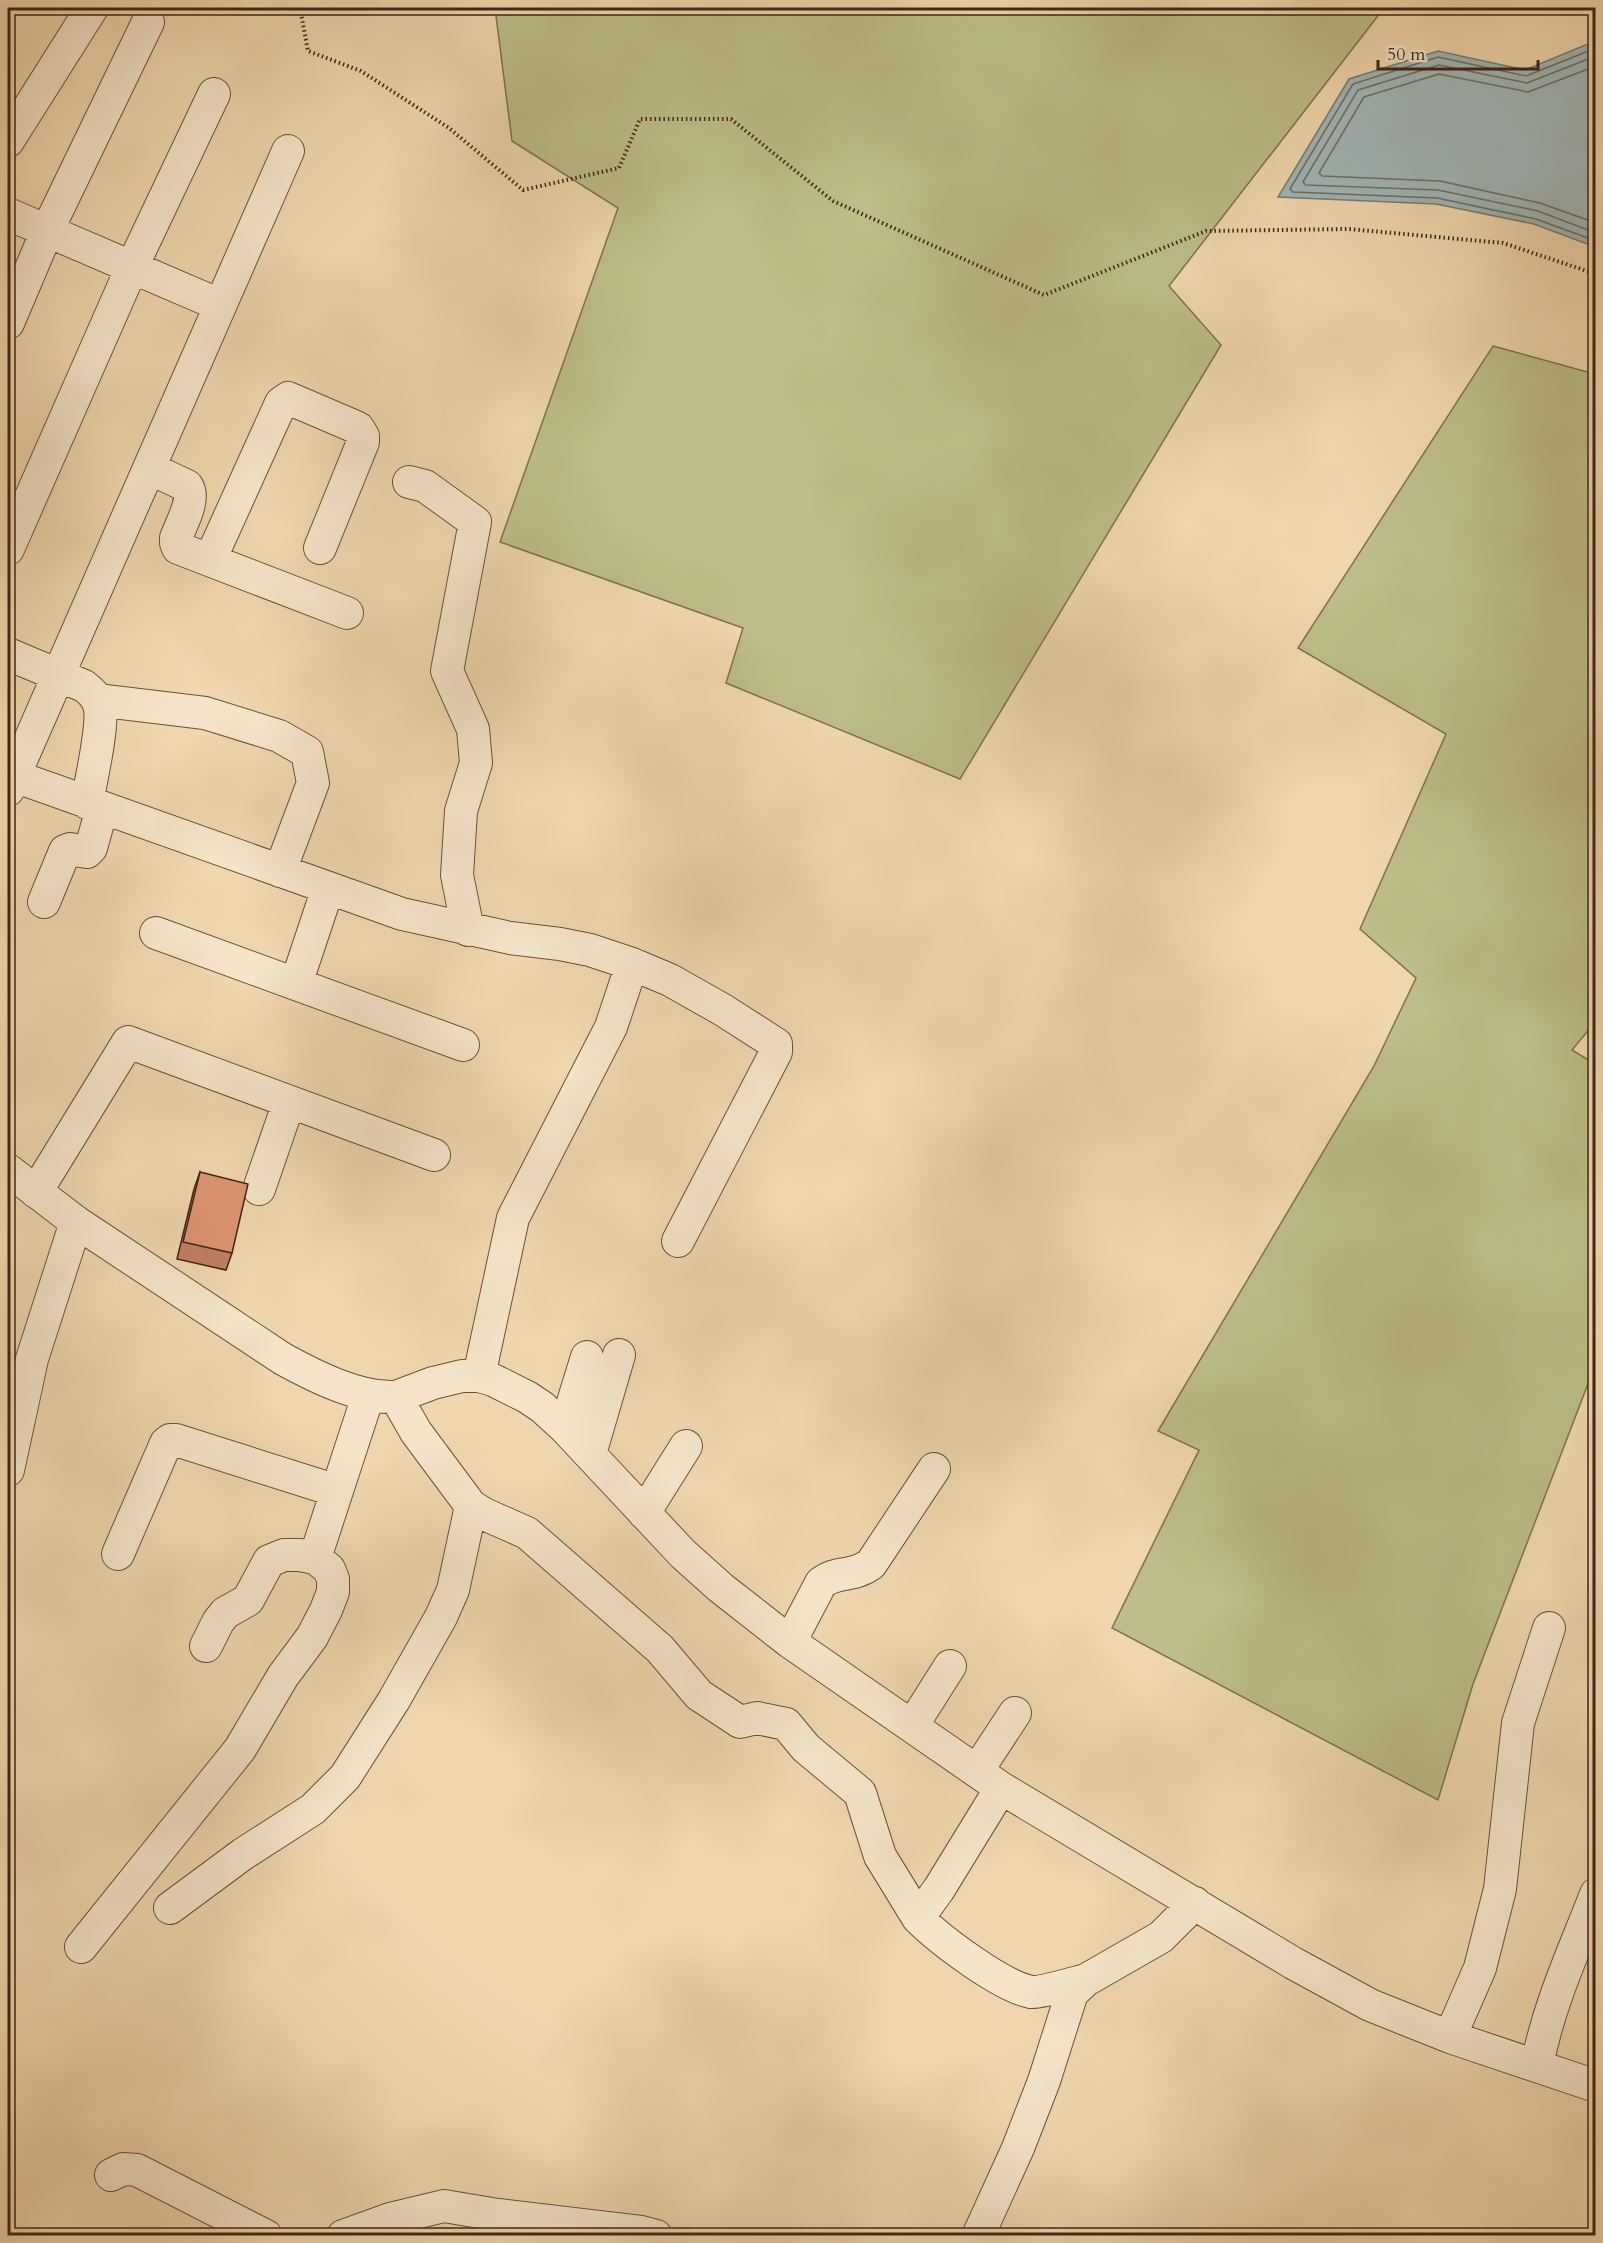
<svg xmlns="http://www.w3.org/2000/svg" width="1603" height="2243" font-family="Cardo,serif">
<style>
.green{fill:#bcbd88;stroke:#7e714e;stroke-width:1.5}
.water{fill:#a0b6b6;stroke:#7a7c75;stroke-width:1.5}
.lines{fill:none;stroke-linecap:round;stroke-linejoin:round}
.shore{stroke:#706e65;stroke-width:1.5}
.minor-casing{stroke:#6c513a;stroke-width:34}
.path{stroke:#402514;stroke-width:4;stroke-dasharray:1.5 3;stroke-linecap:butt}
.minor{stroke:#f5e4ca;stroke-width:32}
.wall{fill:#c07f63;stroke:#402514;stroke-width:1.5}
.building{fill:#df9473;stroke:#402514;stroke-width:1.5}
</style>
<rect width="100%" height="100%" fill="#f0d6ad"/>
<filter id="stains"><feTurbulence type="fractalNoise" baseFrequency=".00333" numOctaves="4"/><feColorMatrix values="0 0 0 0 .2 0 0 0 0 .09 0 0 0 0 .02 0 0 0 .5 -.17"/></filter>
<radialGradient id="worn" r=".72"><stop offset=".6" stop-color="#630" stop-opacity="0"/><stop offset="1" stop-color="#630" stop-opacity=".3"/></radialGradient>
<path class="green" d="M495,8h889l-215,278 52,59 -261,434 -234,-96 17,-55 -243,-86 118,-334 -106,-67z
M1493,346l102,28 1,647 -24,29 23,14 1,314 -5,-2 -118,308 -35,116 -326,-172 87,-178 -41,-19 216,-365 42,-88 -56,-49 86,-195 -148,-86z"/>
<path class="water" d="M1595,41v206l-61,-23 -98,-20 -158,-7 71,-118 89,-28 87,19z"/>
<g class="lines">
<path class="shore" d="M1596,48l-70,28 -88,-19 -85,27 -63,105 3,3 144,6 99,21 60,22
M1596,56l-69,27 -88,-18 -81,25 -55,92 3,3 132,5 100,21 58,22
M1596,66l-68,26 -89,-18 -75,23 -45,76 3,3 118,5 100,22 56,20"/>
<g class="minor-casing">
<path id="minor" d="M8,141l84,-133
M8,214l212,91
M8,323l39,-92 101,-209
M149,468l38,18c9,13 -6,38 -11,52v5l2,5 169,65
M409,482l16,4 50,36 -28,149 26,58 3,34 -15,48 -4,64 11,55
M8,549l124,-282 82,-173
M210,560l71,-157 7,-5 70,30 5,8v6l-43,106
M8,654l76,32c8,6 14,12 16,23 3,19 -9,71 -13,94
M97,700l108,13 74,23 28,16 6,31 -33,88
M14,776l388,138 108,24 50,6 30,6 42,14 38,16 53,30 53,34v8l-98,189
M8,790l280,-639
M44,902l21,-51 5,-2 17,3 4,-4 11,-40
M156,933l307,112
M296,984l32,-96
M8,1170l68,52 207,137c31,17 76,40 113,38l37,-14 29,-7h17l14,4 34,17 15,10 23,21 118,126 38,34 69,54 211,146 292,175 77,42 80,32 146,49
M259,1189l30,-87
M36,1192l92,-150 306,113
M479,1376l34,-158 98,-191 21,-63
M396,1397l20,35 55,74 13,8 43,19 133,116 39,46 41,27 17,-4 29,6 20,24 54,45 20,63 38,62
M565,1428l22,-71
M590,1454l29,-99
M8,1470l24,-111 44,-137
M644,1513l42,-67
M118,1554l48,-111 4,-3h6l161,51
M315,1558l53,-162
M790,1642l31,-59c16,-13 31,-5 50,-19l63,-95
M912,1726l38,-60
M977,1771l38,-58
M1001,1788l-62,101 -21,29c22,22 83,68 113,74 9,1 43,-9 55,-12
M170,1908l73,-54 70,-45 32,-32 49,-77 47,-83 12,-27 18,-84
M81,1947l159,-198 43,-73 29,-39 14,-27 7,-18v-13l-4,-10 -14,-11 -15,-3h-16l-15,6 -21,39 -23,13 -7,9 -12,24
M1450,2037l30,-69 20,-79 18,-166 31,-95
M1537,2066c11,-60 37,-115 59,-172
M111,2175l12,-6 14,1 129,66
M343,2236l47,-17 54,-13 54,9 143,17 15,4
M978,2236l40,-88 26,-67 28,-88 14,-13 75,-43 34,-34"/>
</g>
<path class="path" d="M300,8l8,43 53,20 88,57 74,62 96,-22 21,-49h91l102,82 211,94 162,-64 143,-2 154,14 93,31"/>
<use href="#minor" class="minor"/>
</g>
<path class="wall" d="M200,1172l32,81 -6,17 -49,-11 17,-70z"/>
<path class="building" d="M200,1172l48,12 -16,69 -49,-11z"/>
<rect width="1603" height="2243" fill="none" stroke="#f0d6ad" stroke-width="30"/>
<rect x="9" y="9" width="1585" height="2225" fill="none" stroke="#402514" stroke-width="3"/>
<rect x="15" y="15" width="1573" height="2213" fill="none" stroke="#402514" stroke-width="1.5"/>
<path d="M1378 60v9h160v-9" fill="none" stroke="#402514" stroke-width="3"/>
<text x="1387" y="60" font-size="18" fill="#402514" stroke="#f5e4ca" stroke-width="4.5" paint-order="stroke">50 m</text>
<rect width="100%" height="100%" filter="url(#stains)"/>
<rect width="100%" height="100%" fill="url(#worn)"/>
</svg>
